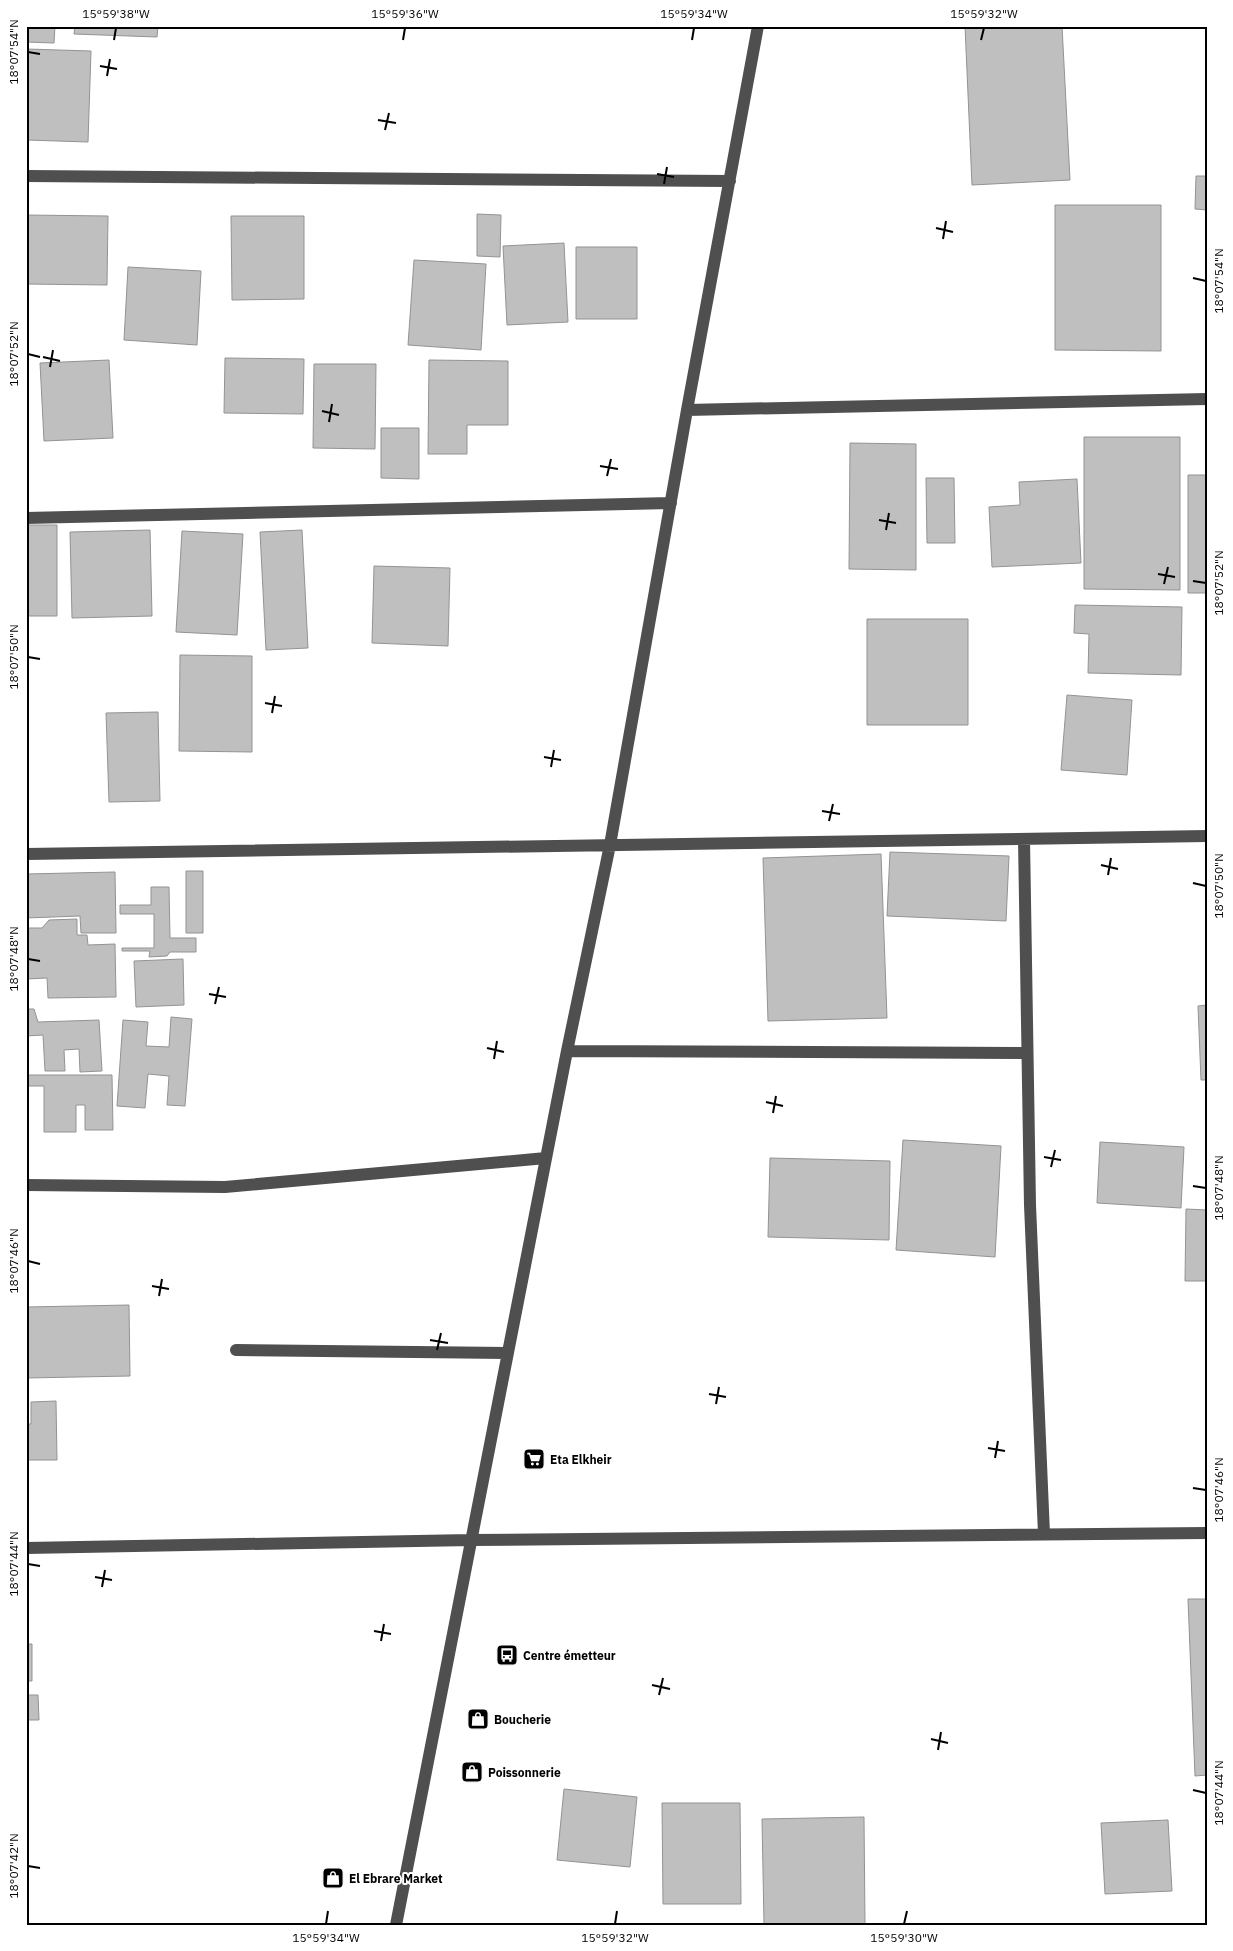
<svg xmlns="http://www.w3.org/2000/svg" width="1233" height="1951" font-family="'IBM Plex Sans',sans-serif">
<rect width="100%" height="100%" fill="#fff"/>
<path fill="#bfbfbf" stroke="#939393" d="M26,26H55L54,43L26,42Z
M75,26H158L157,37L74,34Z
M965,26H1062L1070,180L972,185Z
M27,49L91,51L88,142L26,140Z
M1196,176H1207V210L1195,209Z
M1055,205H1161V351L1055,350Z
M477,214L501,215L500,257L477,256Z
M26,215L108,216L107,285L26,284Z
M231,216H304V299L232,300Z
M564,243L568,322L507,325L503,246Z
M576,247H637V319H576Z
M414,260L486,264L481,350L408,345Z
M128,267L201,271L197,345L124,340Z
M225,358L304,359L303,414L224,413Z
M109,360L113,438L44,441L40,363Z
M429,360L508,361V425H467V454H428Z
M314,364H376L375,449L313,448Z
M381,428H419V479L381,478Z
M1084,437H1180V590L1084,589Z
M850,443L916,444V570L849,569Z
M1188,475H1207V593H1188Z
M926,478H954L955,543H927Z
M1077,479L1081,563L992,567L989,507L1020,505L1019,482Z
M26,525H57V616H26Z
M150,530L152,616L72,618L70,532Z
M302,530L308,648L266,650L260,532Z
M182,531L243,534L237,635L176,632Z
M374,566L450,568L448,646L372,643Z
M1075,605L1182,607L1181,675L1088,673L1089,634L1074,633Z
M867,619H968V725H867Z
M180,655L252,656V752L179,751Z
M1067,695L1132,700L1127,775L1061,770Z
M158,712L160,801L109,802L106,713Z
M890,852L1009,856L1006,921L887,916Z
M881,854L887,1018L768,1021L763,858Z
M186,871H203V933H186Z
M115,872L116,933H81L80,916L26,918V874Z
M151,887H169L170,938H196V952H170L167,956L149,957L150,951H122V948H154V914H120V905H151Z
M77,919V935H87L88,945L115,944L116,997L48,998L47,978L26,979V928H42L49,920Z
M183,959L184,1005L136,1007L134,961Z
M1207,1005V1080H1201L1198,1006Z
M26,1009H34L38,1022L99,1020L102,1071L80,1072L79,1049L64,1050L65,1071H45L43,1035L26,1036Z
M171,1017L192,1019L185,1106L167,1105L169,1076L148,1074L145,1108L117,1106L123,1020L148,1022L146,1046L169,1047Z
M26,1075H112L113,1130H85V1105H76V1132H44V1086H26Z
M903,1140L1001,1146L995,1257L896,1250Z
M1100,1142L1184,1147L1181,1208L1097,1203Z
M770,1158L890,1161L889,1240L768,1237Z
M1186,1209L1207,1210V1281H1185Z
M129,1305L130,1376L26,1378V1307Z
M56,1401L57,1460H26V1424H31V1402Z
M1188,1599H1207V1775L1195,1776Z
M26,1644H32V1681H26Z
M26,1695H38L39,1720H26Z
M564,1789L637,1797L630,1867L557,1860Z
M662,1803H740L741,1904H663Z
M864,1817L865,1925H764L762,1819Z
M1168,1820L1172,1891L1105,1894L1101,1823Z"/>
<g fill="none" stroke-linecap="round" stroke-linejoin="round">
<path stroke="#4f4f4f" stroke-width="12" d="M26,176L730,181
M687,410L1207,399
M26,518L671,503
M1024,839L1030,1205L1044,1534
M26,854L1207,836
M567,1051L1027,1053
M26,1185L225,1187L546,1158
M236,1350L507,1353
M26,1548L471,1540L1207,1533
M396,1925L567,1051L610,845L687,410L758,26"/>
</g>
<path fill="none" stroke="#000" stroke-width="2" d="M114,40L116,28M403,40L405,28M692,40L694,28M981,40L984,28M28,52L40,54M100,66L117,69M107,76L110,59M378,120L396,123M385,130L389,113M657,174L674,177M664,184L667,167M936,228L953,232M943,239L946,221M1193,278L1206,281M28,354L40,357M43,357L60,361M50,367L53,350M322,411L339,415M329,422L332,404M600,466L618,469M607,476L611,459M879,520L896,523M886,530L889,513M1158,574L1175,577M1193,581L1206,583M1164,584L1168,567M28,657L40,659M265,703L282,706M272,713L275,696M544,757L561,760M551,767L554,750M822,811L840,814M829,821L833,804M1101,865L1118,869M1108,875L1111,858M1193,883L1206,886M28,959L40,961M209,994L226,997M215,1004L219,987M487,1048L504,1052M494,1059L497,1041M766,1102L783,1106M773,1113L776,1096M1044,1157L1061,1160M1051,1167L1055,1150M1193,1186L1206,1188M28,1261L40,1264M152,1286L169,1289M159,1296L162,1279M430,1340L448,1343M437,1350L441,1333M709,1394L726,1397M716,1404L719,1387M988,1448L1005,1451M995,1458L998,1441M1193,1488L1206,1490M28,1564L40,1566M95,1577L112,1580M102,1587L105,1570M374,1631L391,1634M381,1641L384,1624M652,1685L670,1689M659,1695L663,1678M931,1739L948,1743M938,1750L941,1732M1193,1790L1206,1793M28,1866L40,1868M326,1924L328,1911M615,1924L617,1911M904,1924L907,1911"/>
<defs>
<g id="supermarket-square" transform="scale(1.125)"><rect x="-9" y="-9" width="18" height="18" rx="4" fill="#000" stroke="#fff"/><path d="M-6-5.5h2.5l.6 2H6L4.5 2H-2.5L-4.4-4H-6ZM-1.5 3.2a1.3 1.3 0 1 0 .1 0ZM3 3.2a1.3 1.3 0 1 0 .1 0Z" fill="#fff"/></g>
<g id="bus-square" transform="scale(1.125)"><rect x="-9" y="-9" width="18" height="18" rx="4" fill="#000" stroke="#fff"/><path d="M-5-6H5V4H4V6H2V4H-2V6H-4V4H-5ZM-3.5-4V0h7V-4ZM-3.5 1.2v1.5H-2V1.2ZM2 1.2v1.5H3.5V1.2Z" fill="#fff"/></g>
<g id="shop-square" transform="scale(1.125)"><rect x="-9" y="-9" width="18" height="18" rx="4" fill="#000" stroke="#fff"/><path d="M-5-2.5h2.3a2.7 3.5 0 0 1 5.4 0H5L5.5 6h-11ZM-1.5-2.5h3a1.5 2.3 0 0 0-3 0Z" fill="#fff"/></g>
</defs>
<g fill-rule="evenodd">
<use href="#supermarket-square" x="534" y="1459"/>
<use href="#bus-square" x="507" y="1655"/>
<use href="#shop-square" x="478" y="1719"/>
<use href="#shop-square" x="472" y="1772"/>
<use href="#shop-square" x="333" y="1878"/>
</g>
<g text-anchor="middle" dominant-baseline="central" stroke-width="4" stroke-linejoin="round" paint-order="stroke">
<g font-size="12" font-weight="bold" fill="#000" stroke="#fff" text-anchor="start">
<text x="550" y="1459">Eta Elkheir</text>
<text x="523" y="1655">Centre émetteur</text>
<text x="494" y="1719">Boucherie</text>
<text x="488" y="1772">Poissonnerie</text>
<text x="349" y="1878">El Ebrare Market</text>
</g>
</g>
<rect width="1233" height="1951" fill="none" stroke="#ffffff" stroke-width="55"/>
<rect x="28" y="28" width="1178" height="1896" fill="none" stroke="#000" stroke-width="2"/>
<g font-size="12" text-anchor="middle" fill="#000">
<text x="116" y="18">15°59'38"W</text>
<text x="405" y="18">15°59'36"W</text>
<text x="694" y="18">15°59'34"W</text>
<text x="984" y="18">15°59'32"W</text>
<text transform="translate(14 52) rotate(-90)" y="4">18°07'54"N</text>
<text transform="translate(1219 281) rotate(-90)" y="4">18°07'54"N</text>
<text transform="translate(14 354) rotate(-90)" y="4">18°07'52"N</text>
<text transform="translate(1219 583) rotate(-90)" y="4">18°07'52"N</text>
<text transform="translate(14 657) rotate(-90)" y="4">18°07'50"N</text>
<text transform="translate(1219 886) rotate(-90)" y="4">18°07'50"N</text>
<text transform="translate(14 959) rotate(-90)" y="4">18°07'48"N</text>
<text transform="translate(1219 1188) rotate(-90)" y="4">18°07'48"N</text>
<text transform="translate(14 1261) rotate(-90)" y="4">18°07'46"N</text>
<text transform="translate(1219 1490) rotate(-90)" y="4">18°07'46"N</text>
<text transform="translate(14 1564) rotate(-90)" y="4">18°07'44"N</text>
<text transform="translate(1219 1793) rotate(-90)" y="4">18°07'44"N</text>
<text transform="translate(14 1866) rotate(-90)" y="4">18°07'42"N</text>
<text x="326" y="1942">15°59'34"W</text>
<text x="615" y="1942">15°59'32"W</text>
<text x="904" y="1942">15°59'30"W</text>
</g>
</svg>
